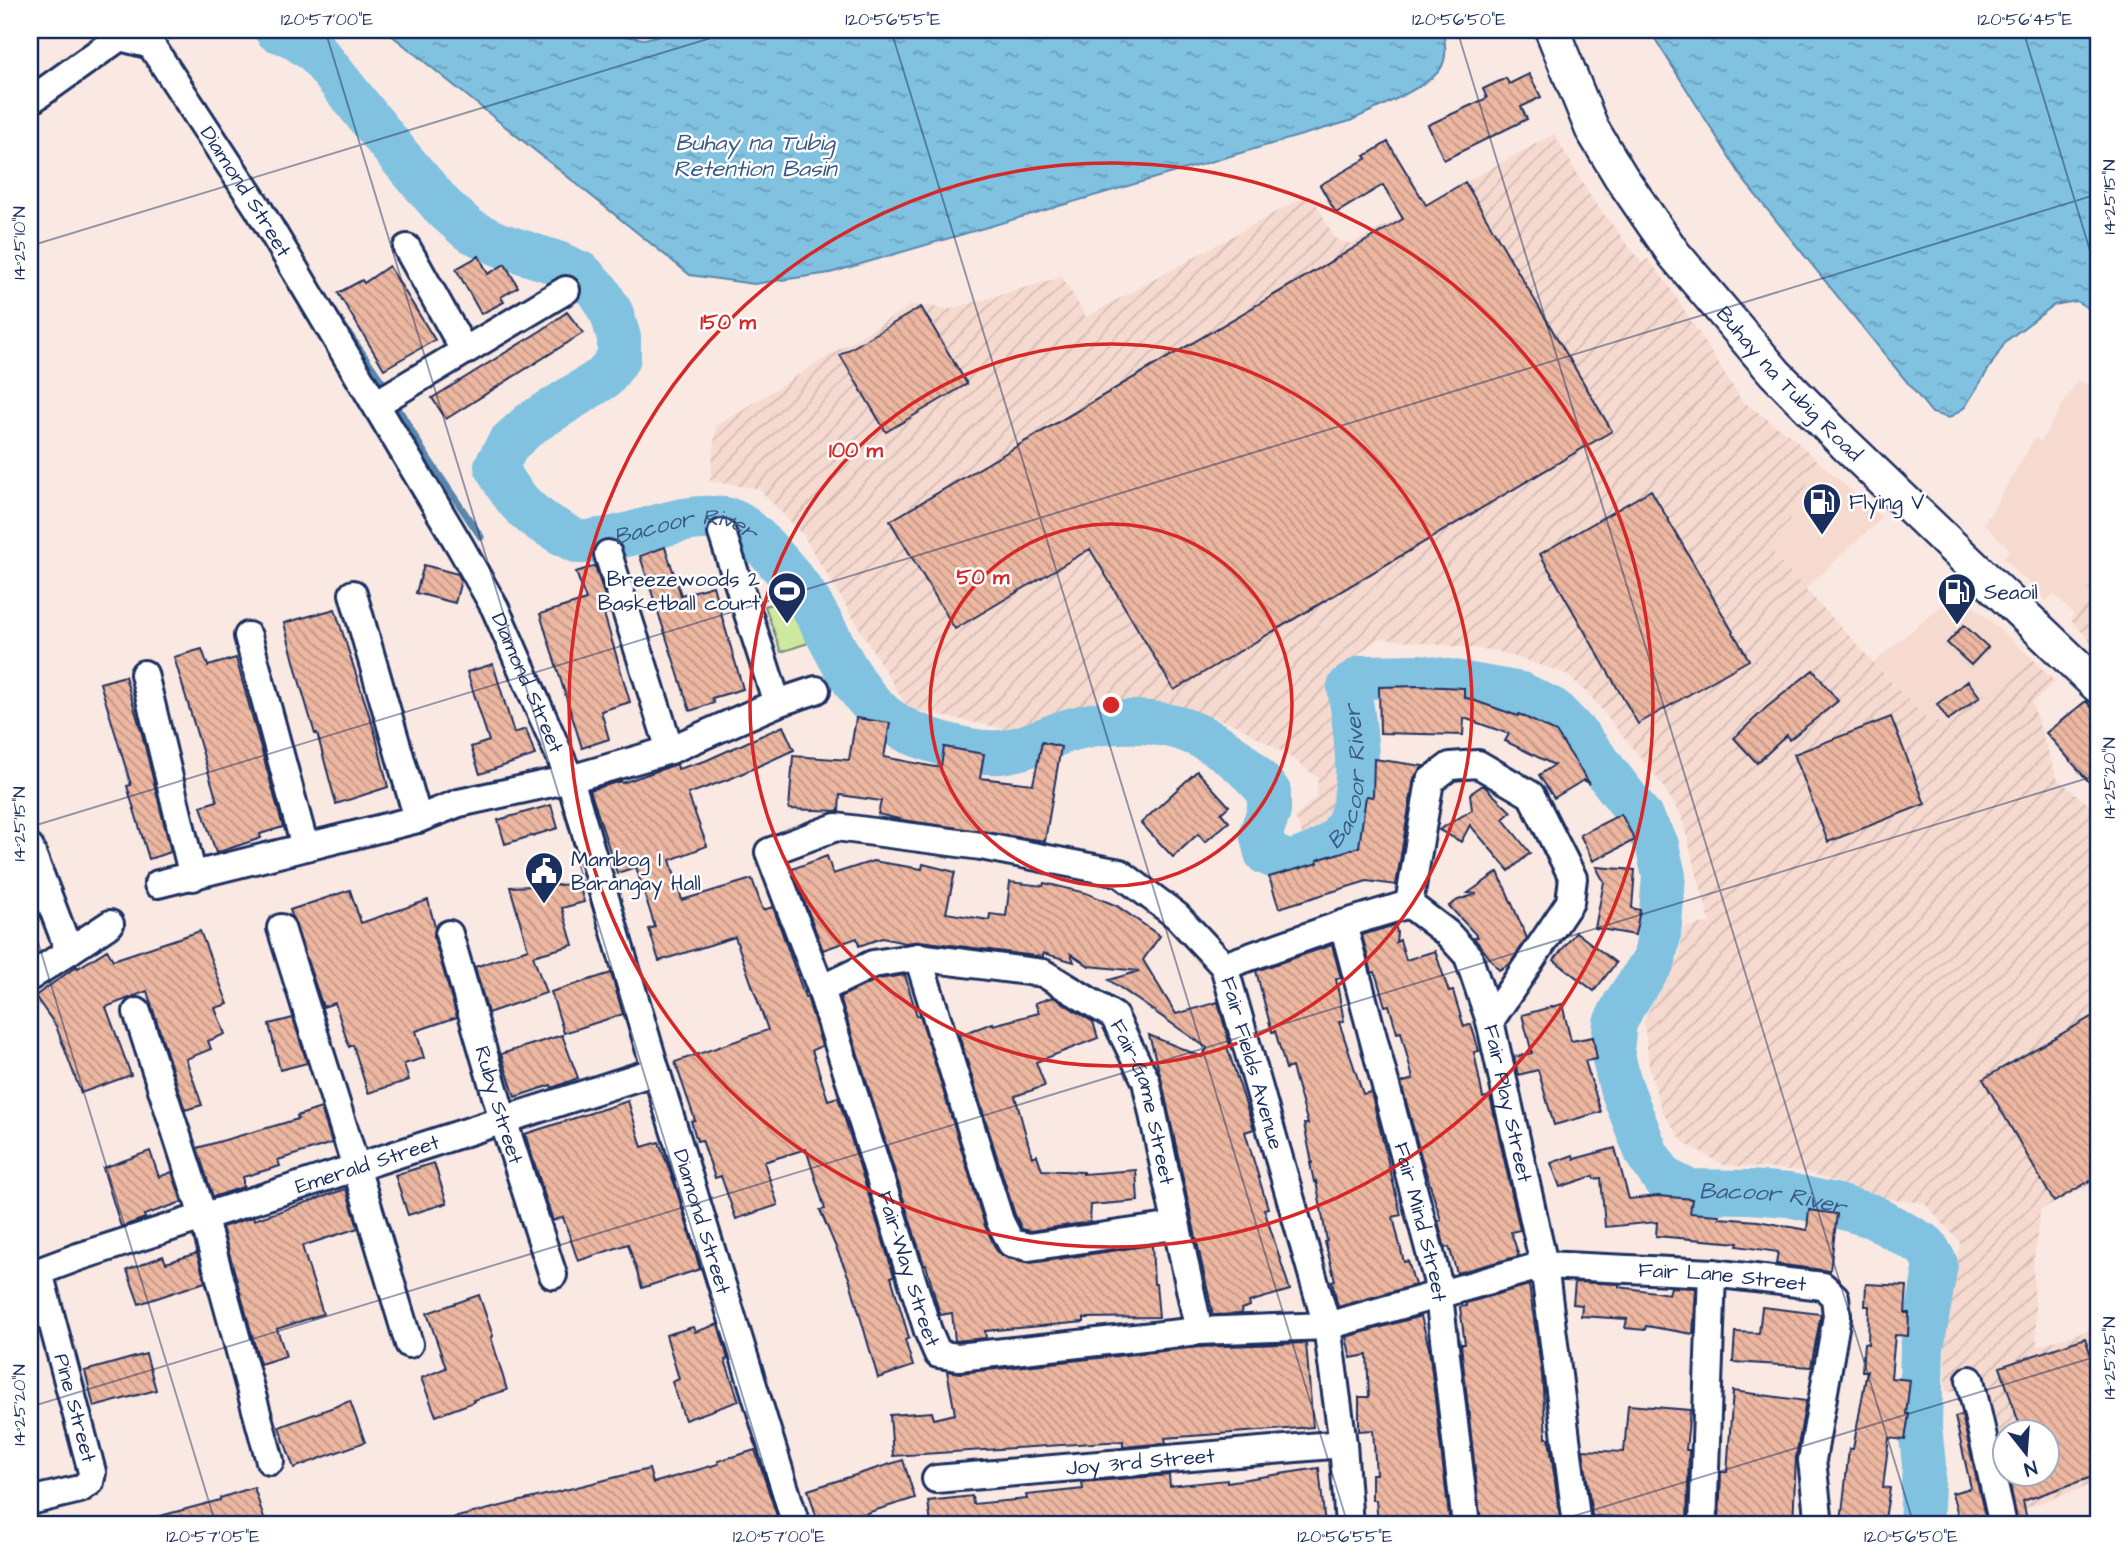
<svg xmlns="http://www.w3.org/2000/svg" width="2128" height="1555" font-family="'Architects Daughter',sans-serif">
<defs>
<pattern id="industrial-furrows" width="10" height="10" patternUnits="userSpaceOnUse" patternTransform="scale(1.75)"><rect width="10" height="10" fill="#f6dacf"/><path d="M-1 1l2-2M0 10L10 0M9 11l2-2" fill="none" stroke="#d2bbb4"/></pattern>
<pattern id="water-ripples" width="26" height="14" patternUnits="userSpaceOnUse" patternTransform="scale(1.75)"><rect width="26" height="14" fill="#81c2e1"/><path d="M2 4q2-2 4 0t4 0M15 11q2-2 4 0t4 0" fill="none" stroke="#699eba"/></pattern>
<pattern id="building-back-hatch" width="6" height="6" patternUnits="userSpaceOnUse" patternTransform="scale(1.75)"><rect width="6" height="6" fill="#edb7a1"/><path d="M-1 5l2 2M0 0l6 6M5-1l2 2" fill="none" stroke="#bf9586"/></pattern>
</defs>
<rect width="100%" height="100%" fill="#fae9e3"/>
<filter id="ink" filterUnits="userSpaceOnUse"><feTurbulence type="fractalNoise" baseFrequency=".0143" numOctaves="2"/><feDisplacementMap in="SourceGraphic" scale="14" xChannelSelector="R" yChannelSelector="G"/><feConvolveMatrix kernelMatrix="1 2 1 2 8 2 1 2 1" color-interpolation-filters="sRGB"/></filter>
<g filter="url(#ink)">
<path fill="#f6dacf" d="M2078,379L2098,391V571L2074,615L2054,594L2046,601L2003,557L2010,550L1984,524L2035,438L2041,441Z
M1819,462L1882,518L1805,589L1773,554Z
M1958,592L2033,659L1943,723L1928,721L1874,662Z"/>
<path fill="url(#industrial-furrows)" d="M1554,134L1592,199L1642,263L1648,259L1669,286L1742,401L1792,437L1819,462L1773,554L1928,721L1943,723L2033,659L2055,682L2032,703L2057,778L2098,812V1181L2040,1210L2033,1267L2037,1346L2098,1327V1483L2022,1509L2012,1475L2048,1474V1432H2006L2005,1452L1989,1396L1945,1391V1331L1960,1242L1924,1203L1893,1200L1802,1171L1724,1165L1684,1143L1662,1112L1649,1067L1644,1021L1660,984L1679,959L1683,928L1710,922L1681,816L1663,786L1588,693L1566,674L1497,651L1379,638L1335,672L1347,759L1338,811L1304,839L1295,817L1316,797L1318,778L1289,756L1238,726L1211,716L1091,705L1016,731L908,709L803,535L759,489L710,481L716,426L911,305L951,309L1062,277L1086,317L1307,195L1316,203L1335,239L1351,244Z
M2098,571V650L2071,620Z"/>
<path fill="#cee89e" stroke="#748c7e" stroke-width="2" d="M792,597L808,643L781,652L765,606Z"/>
<path fill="url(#water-ripples)" stroke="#5887ad" stroke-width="2" d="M385,30H598L602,33L644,39L684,30H1443C1445,44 1448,55 1441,68C1432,85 1370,111 1350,121L830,273L754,284L690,275Z
M1642,30H2098V314L2076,301L2054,305L2006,341L1965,407L1949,418L1932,413L1745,182L1652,34Z"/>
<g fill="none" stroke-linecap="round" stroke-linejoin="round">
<path stroke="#5887ad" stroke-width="7" d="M334,312L383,383
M400,411L425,454L481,537"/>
<path stroke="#81c2e1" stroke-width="44" id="s1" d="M276,30L291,35L316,52L400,157L443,207L469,230L498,244L557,263L582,274L599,292L612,314L619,338V357L605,377L530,424L509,443L496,466C509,493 525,513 551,527C560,532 571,540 580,542C586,543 594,540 601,540C642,535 682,512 725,519C740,521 753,535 763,545C776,559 790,574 801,590C838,641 852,711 917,735C941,744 973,754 1000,752C1025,750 1046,737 1070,730C1107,719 1159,718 1195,734C1224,746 1249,768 1269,792V811L1261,833L1266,853L1289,863C1306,857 1324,852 1337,839C1369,806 1355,728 1349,687L1363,677L1419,676L1521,694L1553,710L1579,737L1641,817L1657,845L1664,876L1659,935L1654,960L1624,1005L1615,1023L1612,1051L1620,1084L1647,1154L1664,1179L1688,1191L1751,1192L1789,1195L1830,1204L1872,1216L1926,1246L1936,1264L1922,1348L1920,1427L1924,1465L1921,1525"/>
</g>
<path fill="url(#building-back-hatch)" stroke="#1b2f5e" stroke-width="2" d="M1529,74L1541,97L1521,107L1527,119L1444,160L1428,125L1487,98L1483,89L1506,78L1509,84Z
M1388,142L1426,205L1465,182L1612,431L1174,690L1090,549L955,629L890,521L1403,219L1383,185L1336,213L1320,185L1367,158L1365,156Z
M479,256L488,274L505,264L518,287L501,297L504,302L481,314L456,269Z
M389,266L435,340L384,369L338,293L362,280L364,283Z
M921,307L967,384L886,432L840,355Z
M567,312L583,333L446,419L432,398L542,330Z
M1651,490L1749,660L1638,724L1540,554Z
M665,547L681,595L713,586L743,689L712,698L714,703L690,711L640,556Z
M424,565L458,574L461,580L455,603L416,593Z
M595,566L610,612L604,614L630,702L601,711L609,739L582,748L540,614L586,600L576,572Z
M335,609L375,733L388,787L336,804L317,733L315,734L299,680L284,623Z
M1964,625L1988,647L1971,665L1947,643Z
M202,649L208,666L236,658L283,827L260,834L261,838L216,853L201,806L217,801L174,657Z
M493,664L514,733L526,729L535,755L480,774L471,747L489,741L467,672Z
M1813,670L1838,701L1789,740L1787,735L1757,763L1734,738L1767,707Z
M125,676L142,734L171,852L149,859L127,786L131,785L100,683Z
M1968,681L1980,697L1948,720L1937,704Z
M1420,686L1464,688V697L1518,716L1519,714L1556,732L1590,784L1584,780L1554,798L1539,775L1554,765L1505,741L1509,734L1464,718L1463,735L1380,733L1379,687Z
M2086,701L2098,715V792L2046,733Z
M1891,717L1925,804L1828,842L1794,754Z
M856,718L890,723L884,757L935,767L941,766L944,747L984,754L980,778L1033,784L1042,742L1061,747L1045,841L903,820L878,814L881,801L840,795L839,811L789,809L793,756L849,760Z
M783,726L794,750L732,778L688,794L707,846L670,860L682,900L752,879L763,910L773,907L805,997H807L822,1046L812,1050L828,1100L838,1097L894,1276L891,1277L909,1338L905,1340L913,1366L878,1378L849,1278L820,1210L825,1209L806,1149L764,1162L778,1205L736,1219L721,1176L715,1178L702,1140L697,1141L691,1121L695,1120L675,1062L768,1030L735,937L659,961L649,929L655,927L636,867L617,873L590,790L621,781L622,783L677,764L678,769L705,761Z
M1374,759L1423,766L1414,778L1396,885L1367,881L1279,908L1269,877L1318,863L1317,860L1359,847L1366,796L1373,797Z
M1197,771L1229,806L1221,813L1229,822L1205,842L1198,834L1173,857L1141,823Z
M1483,785L1511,812L1503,819L1530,853L1509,871L1470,825L1461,842L1439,830L1472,810L1470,794Z
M551,805L558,828L505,844L498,820Z
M1621,814L1635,840L1593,861L1580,835Z
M827,856L833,874L873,861L922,869L923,864L955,872L946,913L989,920L990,914L1006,916L1010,882L1043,886L1044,883L1086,893L1117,906L1160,936L1143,960L1176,1014L1218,1002L1230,1046L1227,1047L1254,1129L1245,1132L1268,1208L1264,1209L1290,1290L1249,1302L1250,1306L1241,1309L1242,1314L1213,1315L1161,1078L1149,1035L1202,1057L1207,1048L1109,980L1139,971L1089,966L1071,954L1074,962L1043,953V957L920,941L905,943L882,938L859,946L857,938L823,950L792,869Z
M1596,867L1635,870L1632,908L1640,910L1635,935L1595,928L1604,882Z
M1498,872L1527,938L1510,964L1499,970L1474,938L1478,937L1449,906L1458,900L1477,894L1468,893Z
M579,884L584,902L562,908L573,945L533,956L546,993L488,1013L475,967L528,949L510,887Z
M350,890L361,923L428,900L435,927L434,938L457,1017L416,1031L424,1058L404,1064L409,1080L368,1093L353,1045L349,1047L335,1003L323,1007L290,910Z
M1395,925L1397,932L1396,942L1400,940L1406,960L1435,951L1449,992L1453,991L1464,1027L1471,1024L1479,1051L1474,1052L1483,1098L1490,1096L1520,1230L1511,1232L1519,1256L1457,1273L1449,1247L1445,1248L1438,1221L1441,1220L1421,1156L1401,1083L1413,1079L1401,1032L1397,1033L1389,1005L1385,1006L1375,972L1372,973L1362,935Z
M200,931L228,1004L215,1008L225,1034L208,1041L211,1049L186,1059L202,1105L185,1110L147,991L106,1007L131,1075L81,1093L56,1026L35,996L77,966L78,968L107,950L113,960Z
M1576,932L1616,963L1594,991L1554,960Z
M1332,945L1341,978L1336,979L1344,1021L1339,1022L1363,1094L1371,1092L1401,1215L1393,1217L1404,1262L1408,1261L1415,1285L1338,1307L1332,1281L1335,1280L1325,1242L1327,1241L1316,1181L1314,1182L1310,1163H1312L1304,1124H1308L1292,1067L1286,1069L1275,1031L1272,1032L1256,971Z
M611,973L623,1014L564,1033L551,992Z
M905,975L917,1016L920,1015L985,1226L997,1251L1007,1258L1031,1263L1152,1245L1154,1284H1156L1159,1317L1084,1318V1322L985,1331L986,1338L955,1341L952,1313L940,1315L926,1265H924L840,997L878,979Z
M1053,997L1093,1022L1098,1038L1036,1062L1045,1086L1015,1096L1032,1157L1037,1155L1042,1170L1083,1172V1174L1136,1170L1138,1201L1091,1205L1090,1222L1030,1231L1022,1229L1015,1215L959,1035L993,1023V1025L1039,1013L1035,1003Z
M1562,1004L1571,1041L1593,1037L1597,1059L1585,1061L1601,1112L1554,1125L1538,1070L1518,1075L1514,1057L1532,1053L1522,1015Z
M2098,1013V1176L2054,1202L1983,1079Z
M293,1018L307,1063L280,1070L269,1024Z
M562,1035L578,1078L552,1088L551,1085L515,1097L501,1054Z
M628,1101L642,1147L659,1142L676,1188L700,1269L642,1288L628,1244L578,1261L563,1217L553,1221L525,1134Z
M321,1108L332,1143L278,1160L280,1166L243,1177V1187L213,1197L197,1148L298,1119L297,1116Z
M1615,1148L1629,1199L1658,1196L1692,1199L1690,1213L1719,1215V1218L1758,1221L1807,1230L1809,1210L1837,1214L1830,1271L1776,1264L1778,1252L1737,1246L1738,1243L1656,1236L1657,1222L1605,1227L1601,1178L1594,1179L1593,1176L1560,1187L1551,1163L1573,1155L1574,1159Z
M150,1151L159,1177L172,1172L182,1202L144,1215L145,1218L121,1227L103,1168Z
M434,1163L447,1203L408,1215L395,1175Z
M346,1189L358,1228L302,1246L323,1314L277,1329L286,1356L260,1364L222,1227L253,1217L254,1220Z
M197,1253L205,1282L139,1304L127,1270L163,1256L166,1263Z
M1575,1282L1619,1284V1287L1669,1294L1671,1287L1696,1288L1693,1334L1646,1326L1645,1330L1625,1328L1627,1319L1581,1316L1582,1305L1573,1304Z
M1866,1284L1907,1286L1905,1313H1909L1908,1336L1895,1335L1891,1378L1910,1380L1906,1414H1909L1905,1440L1889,1438L1883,1487L1890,1488L1884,1525L1841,1522L1849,1449H1853L1867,1371H1862L1864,1343L1868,1344L1869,1306H1865Z
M1529,1285L1542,1374L1546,1438H1549L1561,1525H1481L1461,1344H1465L1460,1307L1466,1306V1303Z
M479,1295L493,1336L491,1337L507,1390L473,1400L474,1402L436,1416L421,1378L446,1368L427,1313Z
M1762,1307L1821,1314L1811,1367L1733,1362L1735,1332L1759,1333Z
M1421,1316L1429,1348L1450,1525H1378L1376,1500H1372V1474H1376L1373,1430L1359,1431V1397H1369L1367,1355L1351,1358L1346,1337Z
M718,1324L728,1359L725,1360L739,1401L685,1420L672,1382L679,1379L666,1335L693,1327L695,1332Z
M2085,1338L2098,1376V1475L2023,1501L2028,1525H2018L2008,1474H2048V1432H2022L2000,1367Z
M1306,1343L1313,1427L1165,1438L1166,1443L1123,1447V1441L893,1456L890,1415L932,1412L934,1419L955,1414L947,1371L960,1373L1200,1347Z
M146,1354L156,1390L94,1407L85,1371Z
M1733,1391L1806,1401L1796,1457L1793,1525H1719L1721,1472H1727Z
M350,1401L365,1442L294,1468L279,1427Z
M1628,1405L1690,1410L1686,1450H1689L1687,1521H1673V1525H1649V1520H1645V1518L1592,1516L1583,1450L1624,1452Z
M1962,1415L1987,1525H1979L1976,1515L1959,1519L1952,1493L1971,1488L1955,1417Z
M755,1450L780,1525H453V1518L649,1469L653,1483L718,1464V1461Z
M903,1460L915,1498L828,1525H819L808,1490Z
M1319,1468L1325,1525H931L928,1501L972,1496L973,1504L1027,1499L1026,1495L1083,1489L1082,1482L1169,1475L1170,1486L1227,1480V1482Z
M254,1487L266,1525H150L149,1519L220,1500V1498Z"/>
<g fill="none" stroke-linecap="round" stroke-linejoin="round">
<g stroke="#1b2f5e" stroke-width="32">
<g id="minor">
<path id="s2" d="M30,101L120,37L151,45L258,208L460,546L495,608L570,779L656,1071L796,1525"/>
<path d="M407,248L464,350"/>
<path d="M376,404L566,290"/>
<path d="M722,533L777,703"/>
<path d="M608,554L670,750"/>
<path d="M353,594L418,819"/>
<path d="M248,636L305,847"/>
<path d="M144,674L193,877"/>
<path d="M30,848L69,951"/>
<path d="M158,884L418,819L459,803L570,779L670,750L777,703L816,690"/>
<path d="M1409,904L1430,781L1450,766L1478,764L1531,795L1573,878L1570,902L1490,1021"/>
<path id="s3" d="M1343,924L1437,1279L1466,1525"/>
<path d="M281,928L356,1167L409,1344"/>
<path id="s4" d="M449,934L503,1120L553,1275"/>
<path d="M918,957L1000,1221L1011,1243L1029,1247L1175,1226"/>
<path id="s5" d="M1224,966L1343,924L1409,904L1447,933L1468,956L1490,1021L1544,1265L1577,1525"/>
<path d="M30,977L110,924"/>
<path id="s6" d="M821,989L873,964L918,957L1043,973L1114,1016L1146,1081L1199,1331"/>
<path d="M137,1012L203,1216L270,1461"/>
<path id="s7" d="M30,1275L78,1257L656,1071"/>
<path d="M1970,1380L2003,1525"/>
<path id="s8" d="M936,1479L1343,1444"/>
<path d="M30,1501L80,1489L90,1482L92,1472L39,1272"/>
<path id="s9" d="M1349,1525L1343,1444L1327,1326L1224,966L1177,916L1120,873L981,846L836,827L769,852L821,989L928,1331L938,1354L958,1357L1199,1331L1327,1326L1544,1265L1712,1273L1823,1286L1835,1297L1837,1316L1812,1460L1819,1525"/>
<path d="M1703,1525L1712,1273"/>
</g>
</g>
<g stroke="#1b2f5e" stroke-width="38">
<g id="major">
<path id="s10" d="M1552,30L1592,129L1621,177L1674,254L1775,373L1845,444L2098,686"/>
</g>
</g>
<use href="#minor" stroke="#fff" stroke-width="26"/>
<use href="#major" stroke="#fff" stroke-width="33"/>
</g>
</g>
<path fill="none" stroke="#1b2f5e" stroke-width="2" stroke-opacity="0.45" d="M325,30L782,1525M891,30L1348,1525M1457,30L1914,1525M2023,30L2098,277M30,246L737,30M30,827L2098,194M30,916L216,1525M30,1407L2098,775M1544,1525L2098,1356"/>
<g fill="none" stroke="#d62828" stroke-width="3.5">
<circle cx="1111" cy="705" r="181"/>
<circle cx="1111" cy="705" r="361"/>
<circle cx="1111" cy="705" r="542"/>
</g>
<defs>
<g id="fuel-pin" transform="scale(2.0125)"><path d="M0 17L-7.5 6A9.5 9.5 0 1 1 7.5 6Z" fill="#1b2f5e" stroke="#fff"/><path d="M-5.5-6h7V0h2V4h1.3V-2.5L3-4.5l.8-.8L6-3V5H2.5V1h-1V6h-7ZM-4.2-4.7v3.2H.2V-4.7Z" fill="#fff"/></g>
<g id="stadium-pin" transform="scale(2.0125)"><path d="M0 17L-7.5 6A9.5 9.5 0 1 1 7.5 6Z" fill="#1b2f5e" stroke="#fff"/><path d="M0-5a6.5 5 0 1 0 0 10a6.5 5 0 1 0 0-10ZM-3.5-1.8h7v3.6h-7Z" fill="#fff"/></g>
<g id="civic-pin" transform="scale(2.0125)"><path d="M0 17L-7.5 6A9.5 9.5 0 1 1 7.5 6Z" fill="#1b2f5e" stroke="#fff"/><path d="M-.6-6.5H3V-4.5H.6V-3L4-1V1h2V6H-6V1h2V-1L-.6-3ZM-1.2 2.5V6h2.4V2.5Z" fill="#fff"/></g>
</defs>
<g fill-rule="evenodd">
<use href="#fuel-pin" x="1822" y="502"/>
<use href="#stadium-pin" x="787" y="591"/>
<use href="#fuel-pin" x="1957" y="592"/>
<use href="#civic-pin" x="544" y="871"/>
</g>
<g text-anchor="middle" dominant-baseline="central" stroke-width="5" stroke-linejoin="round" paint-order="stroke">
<g font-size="21" fill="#1b2f5e" stroke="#fff">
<text stroke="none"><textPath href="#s2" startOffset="317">Diamond Street</textPath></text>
<text stroke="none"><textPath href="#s10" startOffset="430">Buhay na Tubig Road</textPath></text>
<text stroke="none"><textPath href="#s2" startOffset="884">Diamond Street</textPath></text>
<text transform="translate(1252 1063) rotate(74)">Fair Fields Avenue</text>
<text stroke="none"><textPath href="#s6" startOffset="404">Fair-Game Street</textPath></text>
<text stroke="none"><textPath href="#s5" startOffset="427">Fair Play Street</textPath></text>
<text stroke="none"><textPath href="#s4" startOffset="178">Ruby Street</textPath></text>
<text stroke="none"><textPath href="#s7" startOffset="355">Emerald Street</textPath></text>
<text stroke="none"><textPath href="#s2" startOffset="1451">Diamond Street</textPath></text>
<text stroke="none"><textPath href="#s3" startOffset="308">Fair Mind Street</textPath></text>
<text stroke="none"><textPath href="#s9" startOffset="1514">Fair-Way Street</textPath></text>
<text stroke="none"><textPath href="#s9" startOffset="2399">Fair Lane Street</textPath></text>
<text transform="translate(75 1408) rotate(75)">Pine Street</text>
<text stroke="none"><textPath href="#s8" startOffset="205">Joy 3rd Street</textPath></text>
</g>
<g font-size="21" fill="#1b2f5e" stroke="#fff" text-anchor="start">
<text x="1849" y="502">Flying V</text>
<text x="760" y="579" text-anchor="end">Breezewoods 2<tspan x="760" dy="24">Basketball court</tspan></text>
<text x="1984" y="592">Seaoil</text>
<text x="571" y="859">Mambog I<tspan x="571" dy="24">Barangay Hall</tspan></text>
</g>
<g font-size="23" font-style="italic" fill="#3a5b85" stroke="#fff">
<text x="755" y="143">Buhay na Tubig<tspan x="755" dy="26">Retention Basin</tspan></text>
<text stroke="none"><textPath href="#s1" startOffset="889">Bacoor River</textPath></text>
<text stroke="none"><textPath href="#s1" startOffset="1813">Bacoor River</textPath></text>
<text stroke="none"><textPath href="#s1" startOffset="2758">Bacoor River</textPath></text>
</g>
</g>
<circle cx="1111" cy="705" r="10" fill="#d62828" stroke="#fff" stroke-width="3.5"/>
<g font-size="21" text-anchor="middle" font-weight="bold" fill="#d62828" stroke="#fff" stroke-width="5" stroke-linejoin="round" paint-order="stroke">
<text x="728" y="329">150 m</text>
<text x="856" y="457">100 m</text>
<text x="983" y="584">50 m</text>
</g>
<rect width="2128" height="1555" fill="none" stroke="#fff" stroke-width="77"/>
<g transform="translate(2026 1453) rotate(163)"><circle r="33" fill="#ffffff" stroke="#a4acbf" stroke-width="2"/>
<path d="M0-5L12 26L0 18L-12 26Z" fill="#1b2f5e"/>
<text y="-10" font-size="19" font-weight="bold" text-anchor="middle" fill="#1b2f5e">N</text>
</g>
<rect x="38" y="38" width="2052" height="1478" fill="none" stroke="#1b2f5e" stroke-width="2.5"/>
<g font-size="18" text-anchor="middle" fill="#1b2f5e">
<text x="327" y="25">120°57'00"E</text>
<text x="893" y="25">120°56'55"E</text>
<text x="1459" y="25">120°56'50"E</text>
<text x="2025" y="25">120°56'45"E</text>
<text transform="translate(2109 197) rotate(-90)" y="6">14°25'15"N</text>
<text transform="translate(19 243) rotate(-90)" y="6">14°25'10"N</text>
<text transform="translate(2109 778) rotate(-90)" y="6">14°25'20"N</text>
<text transform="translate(19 824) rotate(-90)" y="6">14°25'15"N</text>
<text transform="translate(2109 1358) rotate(-90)" y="6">14°25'25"N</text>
<text transform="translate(19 1405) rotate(-90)" y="6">14°25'20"N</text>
<text x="213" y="1542">120°57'05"E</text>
<text x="779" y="1542">120°57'00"E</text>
<text x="1345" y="1542">120°56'55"E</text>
<text x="1911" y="1542">120°56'50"E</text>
</g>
</svg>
